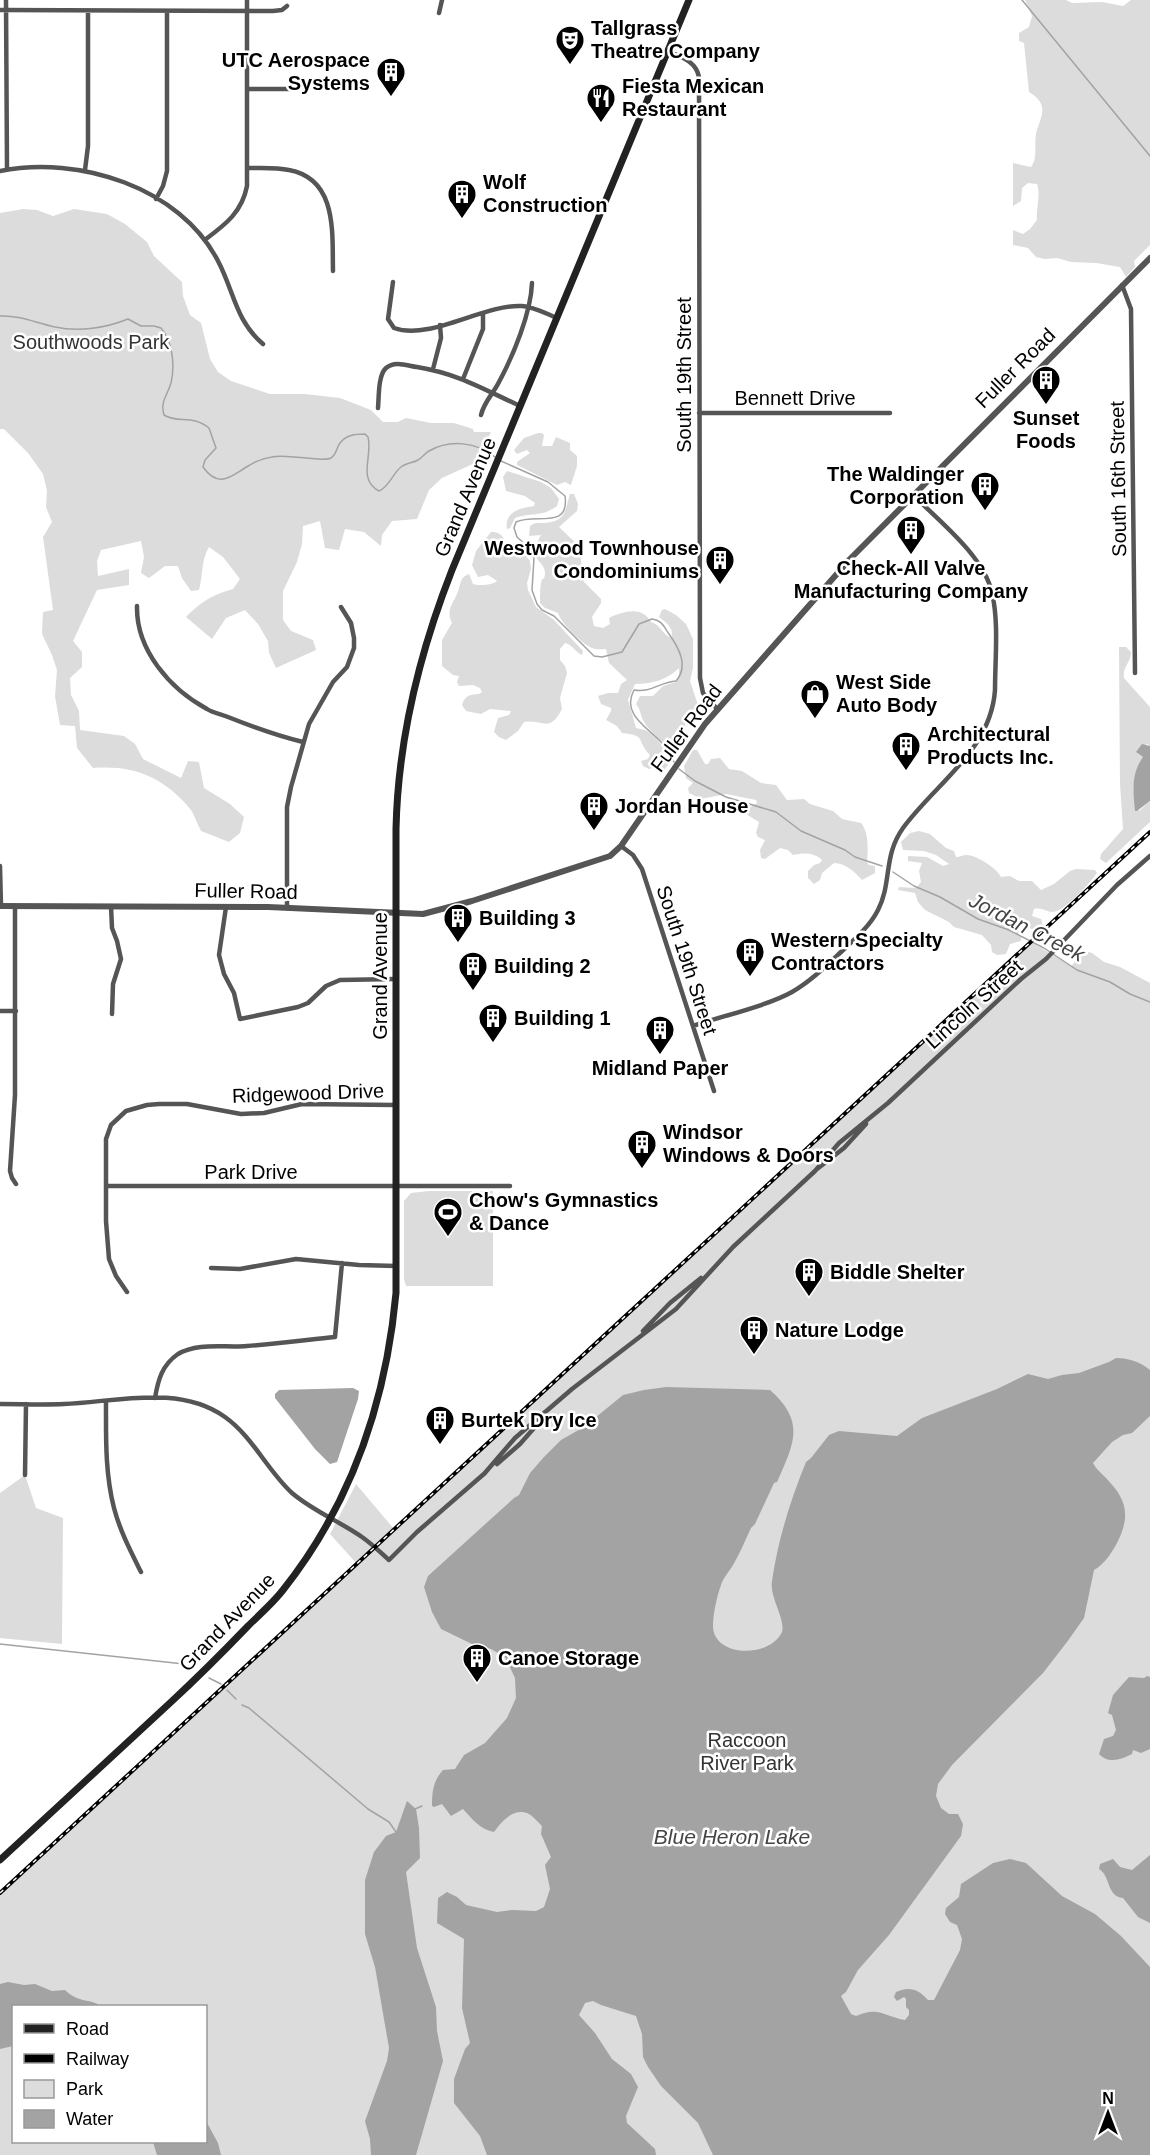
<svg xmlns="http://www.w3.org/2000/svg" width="1150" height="2155" font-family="Arial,sans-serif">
<rect width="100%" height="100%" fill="#fff"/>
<path fill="#dcdcdc" d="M1025,0H1066L1072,3L1102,2L1123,6L1131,0H1150V245L1134,261L1135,267L1126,277L1120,267L1096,263L1071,262L1057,258L1045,259L1036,257L1028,248L1013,245V230L1023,234L1030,229L1037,220C1036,207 1041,196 1037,184L1028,183L1022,188L1021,201L1013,206V163L1031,167C1038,157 1034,146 1036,134C1040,117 1051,105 1029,92L1024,43L1019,41V33L1029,27L1032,16Z
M23,209L37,210L53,216L74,209L107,214L125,224L147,242L154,256L182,282L183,296L190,315L201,323L210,359L218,372L231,381L270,394H305L340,398L371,410L383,422H398L406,418L431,423H454L473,429L474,432H491L483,449L488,457L442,478L429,490L417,519L392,521L382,535L381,546L364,532L345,529L339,550L325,548L320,521L303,526L302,544L297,562L283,591V620L291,631L313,640L316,650L276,668L269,653L268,641L258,624L245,610L226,618L212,639L186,617C202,601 212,595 233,589L240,579L223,557L209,547C201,560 203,575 199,590L191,591L182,578L178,566H165L149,578L141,573L144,557L141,541L101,550L97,561L98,576L129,569V585L97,590L73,641L82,652V667L70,678L71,695L79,711L80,730L124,736L135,744L143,759L181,778L188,761L199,762L204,788L230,804L244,817L240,833L229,842L201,831C197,824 195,816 191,810C164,777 134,765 93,768L77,748L75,726L60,725L55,696L57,670L52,655L42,634L43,612L53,610L43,537L52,522L46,507L47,491L43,474L28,453L4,429H0V213Z
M538,433H542L544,435L542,446H552L556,437L570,443V450L577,456V466L571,485L565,482L557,485C543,478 531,472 517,465V462L530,453L527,450L517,454L514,450L524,438Z
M507,471L541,482L551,488L559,499L557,506C540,518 532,512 515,518L510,528L507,529C504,512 520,508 534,506L535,503L525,496L506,491L503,477Z
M570,494H574L578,504L577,511L559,527L579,546L584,582L601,599V603L592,617L594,626L603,628L610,624L609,618C624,611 642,606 651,622C661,625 662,634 671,638C675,628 665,622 659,617L662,610L665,609L676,615L686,624L693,639V668L690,681L698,705L696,710L687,715L685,726L675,732V735L682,744L681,748L674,753H671C664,740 651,734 644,722C640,715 641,710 636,704L640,696H653L663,686L676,682L679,675V668C667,680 652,684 635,684L628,700L636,728C639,729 642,729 645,730C654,734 668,751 671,760L663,772L656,767L649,769L643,766L641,761L648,759L650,755C635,739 648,736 622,733L617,726L606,720L611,711V708L601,704L598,696L608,693H618L621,684L627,680L609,663L606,649C601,649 597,650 592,648C582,644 561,623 558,613L545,608L540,603C540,597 540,589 541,583C542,576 544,582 545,574C546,559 525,563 541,535L529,536L530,526C535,522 537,523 544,523C566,522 565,510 570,494Z
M491,532C506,531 506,547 514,556L525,555L530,561L531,569L527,583L528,590L536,607L554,620L583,651L582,655C575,652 572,644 565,643L560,649V660L565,666L567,673L560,698L562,709C549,734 543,719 524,722L518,731L506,740L499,737L494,732L498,718L509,715L511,711L490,709L481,714L466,711L462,705C465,695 469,695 479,694L482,692L480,688L473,685L459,686L457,682L459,676L453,675L442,666V640L452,623C446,611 452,605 457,594C461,586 459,577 469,574L473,584C479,586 493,585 497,581L488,575L478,577L472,565L476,551Z
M1119,647H1126L1131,652C1131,663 1122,667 1124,678L1150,707V746L1147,744L1137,753L1143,757C1133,773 1130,793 1139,811L1150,801V822L1106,863L1100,859L1101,854L1123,829L1120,784Z
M693,750H697L705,764H708L711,759L720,758L729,769L742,771L761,783L776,785L787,800L804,799L810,804L833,811L842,819L861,823C869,832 868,850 867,862L869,865L875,866V873L862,880C855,872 845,863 834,863L822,873L820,880L814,884L808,878V871L814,865L820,863L822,860C813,852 804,853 793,855L788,850L780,848L765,859L761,858L760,850L765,840L758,837L756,833L759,822L746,814L744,811L757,803L756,800L726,794L701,799L689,793L688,788L693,783L686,778L684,766Z
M919,831L930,834L946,848L954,851L956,857C960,857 963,855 967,855C976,855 998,869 1001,877L1010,876L1019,881H1032L1041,890L1054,884L1070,871L1076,869L1095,870L1097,873C1090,883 1065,911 1053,912C1046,912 1042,907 1034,909L1032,916L1041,919L1043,926L1035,930L1029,928L1022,930L1021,941L1010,944L1006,954L997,955L992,952L991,945L982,935L954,927L949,922L925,910L918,902L915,893L898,890L899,887L916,888L921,882L919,871L922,863L908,861V856L927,857L943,866L949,864L936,855L924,851L903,850L901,842L910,833Z
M1033,943L1071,966L1074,963L1078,953L1085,951L1092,953L1104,962L1120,967L1150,983V2155H206V2006H62L0,1999V1893L357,1564L330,1534L356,1484L394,1529L1026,945Z
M429,1191H493V1286H406L404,1279V1201L411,1193Z
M25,1475L36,1508L63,1518L62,1644L0,1638V1493Z
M13,2042L14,2142H157L163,2155H0V2045Z"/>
<path fill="#a3a3a3" d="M1142,744L1150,746V801L1137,811H1135C1133,790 1131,774 1143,757L1136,752Z
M1116,1358C1128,1358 1141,1362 1150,1370V1416L1132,1433L1123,1435L1112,1442L1093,1463C1096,1469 1101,1473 1105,1477C1126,1498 1131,1514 1118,1541C1113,1551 1104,1565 1094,1570L1084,1618L1067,1642L1043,1673L952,1765L938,1784L936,1796L941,1808L949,1814H958L963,1824L961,1836L889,1935L858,1970L846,1992L841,1996L851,2014L856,2016C880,2006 883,2016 905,2020L909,2015V2010L906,2007V1999L904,1997L897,2001L894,1997L896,1992C910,1986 918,1989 928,2000H934L960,1950L962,1939L957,1925L950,1922L945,1914L946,1908L959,1897L961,1884L993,1863L1010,1859L1026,1863L1062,1896L1095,1914L1121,1936L1150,1967V2155H713L698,2123L661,2086L648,2067L643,2057L642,2034L636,2016L601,2005L593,2001L585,2003L579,2015L595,2033L612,2059L631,2074L638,2087L626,2116L627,2123L655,2149L656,2155H487L480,2136L454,2103V2079L465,2049L470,2043L462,2008L464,1939L437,1923L438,1898L447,1892L457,1897L466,1905L497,1912L512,1910L536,1911L544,1907L550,1889L545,1865L551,1857L541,1834L542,1826C538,1822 532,1815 527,1813C513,1808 501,1822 494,1832C481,1830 472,1819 463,1809L451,1816L442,1804L434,1807L432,1806C432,1792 433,1781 443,1770L455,1769L464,1755L485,1743L507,1718L516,1698L515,1678L505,1657L491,1649L472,1644L441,1629L432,1612L424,1587L428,1576L514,1498L519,1495L530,1473L544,1457L561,1440L584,1427L623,1395L644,1390L666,1387L770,1390C806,1422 794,1443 777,1482L774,1483L755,1524L751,1528C745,1541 740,1553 733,1565C729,1572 723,1578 721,1585C717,1596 713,1614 713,1626C713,1656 766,1659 781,1634C788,1622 769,1598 772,1581C778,1540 790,1501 806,1462L811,1458L829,1435L839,1431L897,1436L922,1418L997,1389L1028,1374L1048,1379L1062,1375L1079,1373L1109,1362Z
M353,1388L359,1391L358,1399L337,1462L330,1464L315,1449L275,1398V1394L279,1390Z
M1147,1676L1150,1677V1749L1141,1753L1133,1750L1132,1754C1121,1760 1108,1764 1099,1754L1104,1739L1113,1736L1116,1730L1112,1715L1108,1713L1113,1695L1129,1677L1144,1678Z
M407,1801L416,1809L419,1828L420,1858L406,1872L417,1948L436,2007L437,2031L443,2061L416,2155H371L370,2139L365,2121L387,2061L389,2048L375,1967L365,1934V1880L374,1852L386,1836L396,1832Z
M1150,1855V1923L1138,1917L1123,1898C1106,1896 1111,1876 1099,1869L1100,1864L1113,1859L1120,1867L1132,1870Z
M8,1982L24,1985L35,1984L52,1991L65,1990C80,2004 89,1998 101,2006H14L13,2046L0,2049V1984Z
M206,2121L218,2143L221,2155H157L153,2142H206Z"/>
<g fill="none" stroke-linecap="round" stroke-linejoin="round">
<path stroke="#a3a3a3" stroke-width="1.5" d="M1022,0L1150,156
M0,316C19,315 36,323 55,327C79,332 106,328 128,319L141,326H154L161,328C173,342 175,366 171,383C167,396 160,402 164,415C178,424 192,414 209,428L216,448L205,460L203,467C220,491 233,474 250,465C256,461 265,458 272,457C287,453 323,463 331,458C337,454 336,448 340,443C346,435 355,434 365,434L368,437C373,456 357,479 379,491C389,487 393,473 401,467C406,463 413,463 418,460C422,458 425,453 429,451C450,439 477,442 495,457
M501,461L548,482L565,496C570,530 535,513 516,522L514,528L517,537L528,547L534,558L532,590L537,604L542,610L554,616L594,656L602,657L622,652L639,624L652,619C662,620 664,627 669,634C679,648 689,666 676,681C660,682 651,693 634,690C621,714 647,727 661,742C667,748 670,755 674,762
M679,769L695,781L726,797L776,812L801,831L845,850L855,857L882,866
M893,872L914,886L940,897L978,919L1009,930L1044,948L1077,970L1110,982L1130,994L1150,1002
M0,1644L184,1664
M209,1678L221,1684
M227,1690L236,1699
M242,1705L249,1708L368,1809L389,1822L396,1832
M415,1809L422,1806"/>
<path stroke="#555" stroke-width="4.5" d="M6,0L7,169
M0,10L273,11L282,10L287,6
M439,13L442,0
M668,51C681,57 696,61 699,77L700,678L703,693L718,710
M247,89H290
M247,168C261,168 276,167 289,170C338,179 332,234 333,271
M85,170L88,146V11
M0,171C78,155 180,187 218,261C234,291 235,320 263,344
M156,199L163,186L167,171V11
M206,239C226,224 242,212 247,186V0
M393,282L388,319L394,328C430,341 483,304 522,306C534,307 545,313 557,318
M1122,285L1131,309L1135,673
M433,369L441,338L440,325
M463,379L483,329V314
M378,408C379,397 378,375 386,368C395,360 408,366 417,367C459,374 483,389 520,406
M699,413H890
M481,415C484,402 493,394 499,382C513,356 531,313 532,283
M137,606C136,650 170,689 207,709C213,713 221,714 228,717C253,727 278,736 303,742
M621,846L633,855L642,869L714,1091
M0,866L1,906
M15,906V1095L10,1171L12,1178L16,1184
M111,906L112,928L117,941L121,959L113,984L112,1014
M226,907L219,955L224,974L234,993L240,1019L298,1007L308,1003L326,986L340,980L396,979
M287,908V807L291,787L309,724L333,682L347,667L354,648V638L351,623L341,607
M0,1011H16
M693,1026C722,1016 767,1006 792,992C811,981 826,966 842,951C855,939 870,926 878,910C892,883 883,856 903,828C936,783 991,750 995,690C995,660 999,622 992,593C984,556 939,521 912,494
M817,1169L844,1148L866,1124
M107,1186H510
M211,1268L240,1269L296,1259L359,1265L396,1266
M127,1292L116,1276L109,1259L106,1221V1139L111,1125L126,1111L147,1105L159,1104H187L241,1114L264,1113L302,1104L396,1105
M643,1331L670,1303L701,1278
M155,1398C158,1380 162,1365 178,1354C198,1342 225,1348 247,1346C276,1344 306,1340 335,1337L342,1263
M106,1402C106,1437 105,1473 114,1508C120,1531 131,1552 141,1572
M0,1404C21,1404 43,1405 64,1404C116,1402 179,1384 225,1417C253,1437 267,1470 292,1493C313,1511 339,1521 362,1537C372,1544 380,1552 389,1560L417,1532L485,1473
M497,1464L520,1444L542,1419
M484,1474L515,1438L572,1389L676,1309L733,1247L815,1171L839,1143L888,1103L1021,979L1046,959L1117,885L1150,856
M25,1475L26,1404"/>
<path stroke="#555" stroke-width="6" d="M0,906L268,907L423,914L472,901L610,856L621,846L705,724L850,559L1150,258"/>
<path stroke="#222" stroke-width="7" d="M0,1860C57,1807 114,1755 171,1702C197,1678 223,1652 248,1626C260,1614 273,1603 283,1590C352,1503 386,1402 396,1293V829C398,738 419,654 452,570L689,0"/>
<g stroke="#000" stroke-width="4">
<path id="rail" d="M0,1893L1150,832"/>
</g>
<use href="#rail" stroke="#fff" stroke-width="1.5" stroke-dasharray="4.5" stroke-linecap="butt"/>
</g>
<defs>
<g id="theatre-pin" transform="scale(1.5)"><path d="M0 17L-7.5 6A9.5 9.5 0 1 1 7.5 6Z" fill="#000" stroke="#fff"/><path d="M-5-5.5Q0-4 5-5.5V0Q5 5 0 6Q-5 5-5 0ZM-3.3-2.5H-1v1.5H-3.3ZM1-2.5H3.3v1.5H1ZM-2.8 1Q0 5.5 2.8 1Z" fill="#fff"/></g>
<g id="building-pin" transform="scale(1.5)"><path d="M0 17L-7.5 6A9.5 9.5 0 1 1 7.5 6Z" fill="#000" stroke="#fff"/><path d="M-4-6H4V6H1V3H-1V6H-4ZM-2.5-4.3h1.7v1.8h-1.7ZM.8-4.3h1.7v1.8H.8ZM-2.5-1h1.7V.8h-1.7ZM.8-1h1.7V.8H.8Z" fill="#fff"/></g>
<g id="restaurant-pin" transform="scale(1.5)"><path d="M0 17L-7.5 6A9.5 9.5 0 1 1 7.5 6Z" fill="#000" stroke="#fff"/><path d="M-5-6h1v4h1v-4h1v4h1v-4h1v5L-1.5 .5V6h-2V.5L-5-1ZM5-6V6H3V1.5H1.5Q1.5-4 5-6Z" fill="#fff"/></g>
<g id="shop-pin" transform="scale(1.5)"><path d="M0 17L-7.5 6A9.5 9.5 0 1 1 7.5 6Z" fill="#000" stroke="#fff"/><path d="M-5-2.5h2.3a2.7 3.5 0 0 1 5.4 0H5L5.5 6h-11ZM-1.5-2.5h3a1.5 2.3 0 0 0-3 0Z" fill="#fff"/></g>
<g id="stadium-pin" transform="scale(1.5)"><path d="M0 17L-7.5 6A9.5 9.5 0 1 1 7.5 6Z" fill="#000" stroke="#fff"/><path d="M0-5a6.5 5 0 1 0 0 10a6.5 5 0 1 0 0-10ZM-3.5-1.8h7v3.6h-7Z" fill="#fff"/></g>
</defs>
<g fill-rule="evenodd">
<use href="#theatre-pin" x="570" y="40"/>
<use href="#building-pin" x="391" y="72"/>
<use href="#restaurant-pin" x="601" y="98"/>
<use href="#building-pin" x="462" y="194"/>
<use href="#building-pin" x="1046" y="380"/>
<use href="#building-pin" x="985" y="486"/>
<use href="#building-pin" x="911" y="530"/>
<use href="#building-pin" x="720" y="560"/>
<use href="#shop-pin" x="815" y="694"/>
<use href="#building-pin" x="906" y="746"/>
<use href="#building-pin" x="594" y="806"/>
<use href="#building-pin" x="458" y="918"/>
<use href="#building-pin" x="750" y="952"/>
<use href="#building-pin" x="473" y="966"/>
<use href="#building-pin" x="493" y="1018"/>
<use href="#building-pin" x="660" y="1030"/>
<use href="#building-pin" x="642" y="1144"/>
<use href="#stadium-pin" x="448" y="1212"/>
<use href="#building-pin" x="809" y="1272"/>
<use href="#building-pin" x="754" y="1330"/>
<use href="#building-pin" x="440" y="1420"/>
<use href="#building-pin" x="477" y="1658"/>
</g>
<g text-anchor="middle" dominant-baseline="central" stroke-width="5" stroke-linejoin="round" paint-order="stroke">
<g font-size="20" font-weight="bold" fill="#000" stroke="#fff" text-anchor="start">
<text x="591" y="28">Tallgrass<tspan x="591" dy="23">Theatre Company</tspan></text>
<text x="370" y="60" text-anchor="end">UTC Aerospace<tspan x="370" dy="23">Systems</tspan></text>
<text x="622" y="86">Fiesta Mexican<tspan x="622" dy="23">Restaurant</tspan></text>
<text x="483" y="182">Wolf<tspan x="483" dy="23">Construction</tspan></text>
<text x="1046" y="418" text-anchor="middle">Sunset<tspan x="1046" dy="23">Foods</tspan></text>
<text x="964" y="474" text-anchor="end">The Waldinger<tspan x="964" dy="23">Corporation</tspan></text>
<text x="699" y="548" text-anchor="end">Westwood Townhouse<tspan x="699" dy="23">Condominiums</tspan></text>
<text x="911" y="568" text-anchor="middle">Check-All Valve<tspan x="911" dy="23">Manufacturing Company</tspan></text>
<text x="836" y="682">West Side<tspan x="836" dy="23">Auto Body</tspan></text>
<text x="927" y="734">Architectural<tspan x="927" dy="23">Products Inc.</tspan></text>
<text x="615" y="806">Jordan House</text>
<text x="479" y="918">Building 3</text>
<text x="771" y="940">Western Specialty<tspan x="771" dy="23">Contractors</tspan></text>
<text x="494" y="966">Building 2</text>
<text x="514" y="1018">Building 1</text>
<text x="660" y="1068" text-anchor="middle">Midland Paper</text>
<text x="663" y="1132">Windsor<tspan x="663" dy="23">Windows &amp; Doors</tspan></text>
<text x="469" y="1200">Chow's Gymnastics<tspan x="469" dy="23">&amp; Dance</tspan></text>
<text x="830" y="1272">Biddle Shelter</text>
<text x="775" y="1330">Nature Lodge</text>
<text x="461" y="1420">Burtek Dry Ice</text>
<text x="498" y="1658">Canoe Storage</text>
</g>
<g font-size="20" fill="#333" stroke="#fff">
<text x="91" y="342">Southwoods Park</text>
<text x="747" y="1740">Raccoon<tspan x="747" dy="23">River Park</tspan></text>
</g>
<g font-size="20" fill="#000" stroke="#fff">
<text transform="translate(1015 368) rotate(-45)">Fuller Road</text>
<text transform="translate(684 375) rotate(-90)">South 19th Street</text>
<text x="795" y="398">Bennett Drive</text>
<text transform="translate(1118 479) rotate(-91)">South 16th Street</text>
<text transform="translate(465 497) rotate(-67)">Grand Avenue</text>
<text transform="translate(686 728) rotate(-53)">Fuller Road</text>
<text transform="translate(246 891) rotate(1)">Fuller Road</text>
<text transform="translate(687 960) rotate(72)">South 19th Street</text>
<text transform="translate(380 976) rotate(-90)">Grand Avenue</text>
<text transform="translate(974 1004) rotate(-42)">Lincoln Street</text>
<text transform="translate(308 1093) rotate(-2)">Ridgewood Drive</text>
<text x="251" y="1172">Park Drive</text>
<text transform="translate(227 1622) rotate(-46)">Grand Avenue</text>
</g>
<g font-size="21" font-style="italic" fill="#444" stroke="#fff">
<text transform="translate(1027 927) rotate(27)">Jordan Creek</text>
<text x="732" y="1836">Blue Heron Lake</text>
</g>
</g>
<rect x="12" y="2005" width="195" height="138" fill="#ffffff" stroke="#999999" stroke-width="1.5"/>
<rect x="24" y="2024" width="30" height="9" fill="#222222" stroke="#999999" stroke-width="1.5"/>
<text x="66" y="2035" font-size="18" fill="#000000">Road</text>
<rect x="24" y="2054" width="30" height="9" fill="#000000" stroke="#999999" stroke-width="1.5"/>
<text x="66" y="2065" font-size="18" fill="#000000">Railway</text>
<rect x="24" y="2080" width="30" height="18" fill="#dcdcdc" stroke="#999999" stroke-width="1.5"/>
<text x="66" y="2095" font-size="18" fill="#000000">Park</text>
<rect x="24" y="2110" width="30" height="18" fill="#a3a3a3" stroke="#999999" stroke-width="1.5"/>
<text x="66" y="2125" font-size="18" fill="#000000">Water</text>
<g transform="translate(1108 2113)" stroke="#ffffff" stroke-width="4.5" paint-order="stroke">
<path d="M0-4.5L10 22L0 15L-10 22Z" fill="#000000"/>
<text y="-9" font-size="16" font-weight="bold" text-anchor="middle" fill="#000000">N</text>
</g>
</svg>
